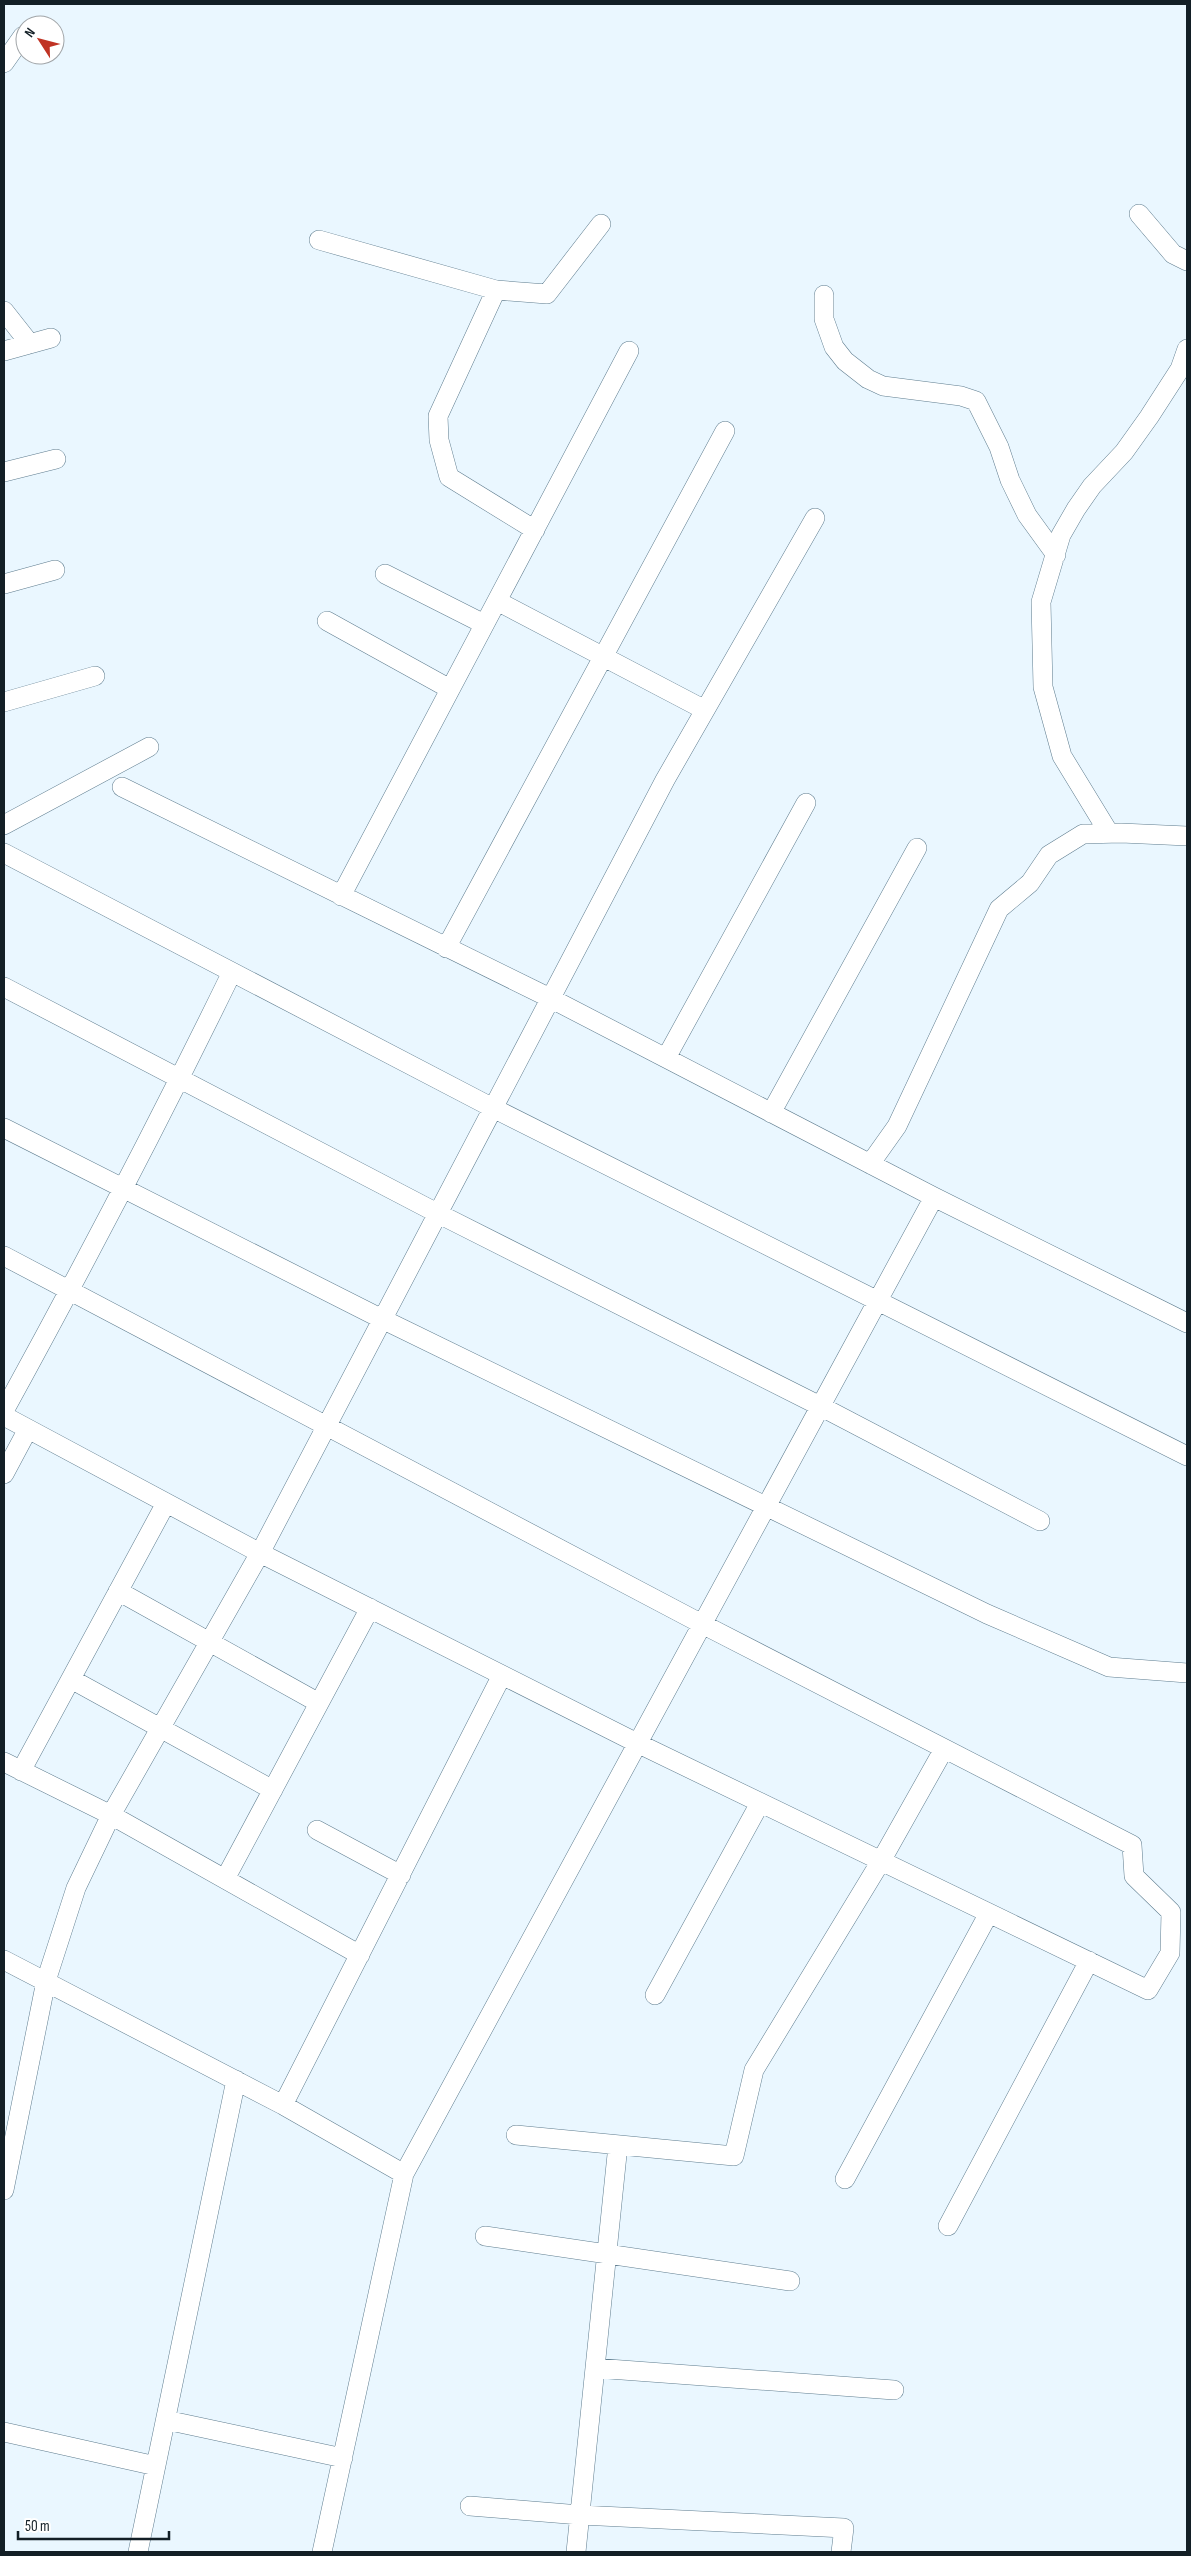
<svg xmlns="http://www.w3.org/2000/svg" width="1191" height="2556" font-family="'Sofia Sans Condensed',sans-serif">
<rect width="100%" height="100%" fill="#eaf7ff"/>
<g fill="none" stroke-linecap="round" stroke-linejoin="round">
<g stroke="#5f7d8f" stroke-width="20">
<path id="minor" d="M4,63L23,36
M1139,214L1173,254L1187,261
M319,240L496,290L547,294L601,224
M496,290L438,416L439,440L449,477L535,530
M824,295V319L834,347L845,361L868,379L883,386L961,396L976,401L999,447L1010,480L1027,515L1056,555
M4,311L30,344
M4,351L51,338
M4,472L56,459
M385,574L484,624
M4,584L55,570
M497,601L705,710
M327,621L450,689
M4,702L95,676
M122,787L550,998L934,1197L1187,1323
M4,825L149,747
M1109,833L1062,756L1043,687L1041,602L1061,535L1076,509L1092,486L1124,452L1149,417L1180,369L1187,349
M4,853L493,1108L1187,1456
M341,896L629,351
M446,948L725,431
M4,987L437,1213L820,1406L1040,1521
M666,1058L806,803
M771,1113L917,848
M4,1128L382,1319L987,1614L1109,1667L1187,1673
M870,1164L897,1126L999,909L1030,883L1049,855L1083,834L1121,833L1187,836
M4,1256L702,1624L1132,1845L1134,1876L1171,1912L1170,1953L1148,1990L637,1743L260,1553L4,1416
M4,1411C83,1267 160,1120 232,972
M4,1474L28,1429
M118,1591L319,1703
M71,1679L273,1790
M4,1762L111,1815L360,1955
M21,1771L166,1503
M317,1830L401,1875
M225,1879L370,1608
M4,1960L283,2105L404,2174
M655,1995L760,1803
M283,2105L502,1675
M516,2135L734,2156L754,2070L881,1861L944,1749
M845,2179L989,1913
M4,2190L46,1981L76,1888L111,1815L260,1553L665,780L815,518
M948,2226L1089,1961
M485,2236L790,2281
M595,2368L894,2390
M166,2420L343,2458
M4,2432L156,2466
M470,2506L580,2515L844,2528L841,2552
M138,2552L236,2080
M322,2552L404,2174L934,1197
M576,2552L618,2145"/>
</g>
<use href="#minor" stroke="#fff" stroke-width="19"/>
</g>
<rect width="1191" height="2556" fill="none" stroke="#131f26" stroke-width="10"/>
<g transform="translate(40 40) rotate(306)"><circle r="24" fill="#ffffff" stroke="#a1a5a8"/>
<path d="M0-4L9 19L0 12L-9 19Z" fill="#c03324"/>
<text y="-8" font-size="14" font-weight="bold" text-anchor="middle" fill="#131f26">N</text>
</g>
<path d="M18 2531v8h151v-8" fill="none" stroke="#131f26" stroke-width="2.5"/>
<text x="25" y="2531" font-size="15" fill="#131f26" stroke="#ffffff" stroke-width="4" paint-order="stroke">50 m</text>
</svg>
